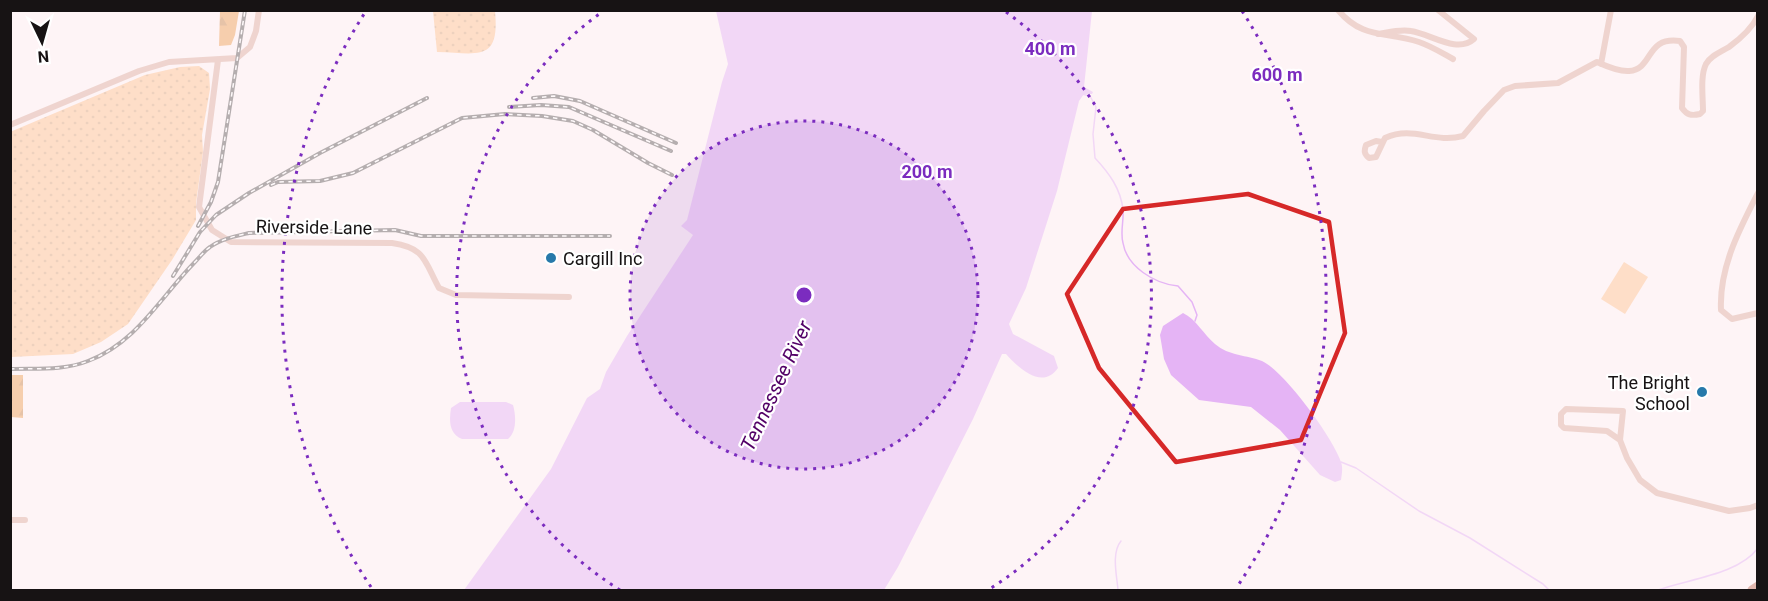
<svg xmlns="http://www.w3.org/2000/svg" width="1768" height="601" font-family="Roboto,sans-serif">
<defs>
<pattern id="grass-dots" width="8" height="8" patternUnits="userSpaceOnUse" patternTransform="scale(1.5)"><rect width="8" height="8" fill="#ffc390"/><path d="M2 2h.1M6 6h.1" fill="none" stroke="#daa77b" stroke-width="1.8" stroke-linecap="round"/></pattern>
<pattern id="forest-firs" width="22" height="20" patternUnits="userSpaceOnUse" patternTransform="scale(1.5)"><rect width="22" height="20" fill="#ee9f56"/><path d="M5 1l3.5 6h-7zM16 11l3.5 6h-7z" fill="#cb884a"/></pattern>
</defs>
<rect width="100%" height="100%" fill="#fef4f5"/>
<path fill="url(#grass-dots)" d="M433,11H495C500,63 478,53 437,52Z
M199,66L209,73L210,89L202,135L203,152L196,203V220L172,260L128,324L101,342L73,354L11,357L10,132L145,75L180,67Z"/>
<path fill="url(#forest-firs)" d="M220,11H239L235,35L231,45L219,46Z
M10,375H23V418L11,417Z"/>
<path fill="#ffc390" d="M1624,262L1648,277L1625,314L1601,299Z"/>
<path fill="#e5b4f5" d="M716,11H1092L1084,87L1093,92L1092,94H1084L1079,101L1057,191L1026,288L1009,324L1013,334L1054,356L1058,368C1043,390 1019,369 1006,354H1002L973,419L898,567L884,590H464L551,469L587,398L600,389L606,372L627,336L693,235L681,226L687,220L722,82L728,64Z
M1183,313C1196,319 1204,335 1215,344C1229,356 1247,355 1262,361C1284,371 1333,438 1341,462C1343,468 1342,473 1341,480L1335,482L1320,475L1280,430L1251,407L1199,400L1171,375L1164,359L1160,335L1163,326Z
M460,402H506L513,405C516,415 517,432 508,439H462C449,434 449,421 451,408Z"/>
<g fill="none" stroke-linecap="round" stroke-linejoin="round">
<path stroke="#e5b4f5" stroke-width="1.5" d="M1082,94L1090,96L1096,107L1093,134L1095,158C1109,173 1121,189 1123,210C1124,221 1120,232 1123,243C1127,267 1155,284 1178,286L1192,302L1197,315L1195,321
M1341,462L1356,468L1419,511L1470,538L1543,584L1549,590
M1118,590C1117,576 1111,553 1121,541
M1658,590C1688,579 1738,575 1758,548"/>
<path stroke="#ddaea1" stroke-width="6" d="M1338,10C1363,40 1386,31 1419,42C1431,46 1442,53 1453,59
M1378,34C1390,32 1400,29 1411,31C1431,34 1457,54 1474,39L1438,10
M218,60L199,207L212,230L231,242L392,243C426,248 424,261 439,288L456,295L569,297
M1601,64L1611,10
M10,125L139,71L169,62L237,58L250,47L256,31L259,10
M1382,142L1376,141L1366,145C1364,151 1364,154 1369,158L1376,157L1385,138C1414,125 1433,144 1463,136L1484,111L1504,90L1515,86L1558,83L1597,62C1606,66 1619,72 1629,71C1654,69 1645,36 1680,41L1684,47L1682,108C1687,115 1691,116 1700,114L1703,111C1703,97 1700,76 1706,64C1711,55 1721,52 1729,47C1740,39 1752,28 1758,16
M1758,193C1739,230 1719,268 1721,310L1732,319L1758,313
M1620,440L1607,431L1564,428L1561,425V414L1566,409L1623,411L1620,440L1627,458L1640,480L1657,493L1729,511L1750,508L1758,505
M10,520H25"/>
<path stroke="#c16e58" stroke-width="9" d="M1752,590L1758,586"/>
<g stroke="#5e595a" stroke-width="4">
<path id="rail" d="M533,98L554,96L580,101L676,143
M509,107L541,105L569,107L671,151
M271,185L278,182L320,181L353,173L462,118L505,114L542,116L573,121L593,130L648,163L672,175
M198,226L211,202L218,182L245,10
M173,276L200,232L216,215L249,193L320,153L427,98
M10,369C36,368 63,371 88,361C136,343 160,298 194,263C199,258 204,251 210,247C221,239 236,236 249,233L395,230L421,236H610"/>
</g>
<use href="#rail" stroke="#fff" stroke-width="1.5" stroke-dasharray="4.5" stroke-linecap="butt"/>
</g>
<path d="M0 0H1768V601H0ZM1248,194L1329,222L1345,333L1301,440L1176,462L1099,368L1067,294L1123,209Z" fill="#fef4f5" fill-opacity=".55" fill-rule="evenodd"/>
<path fill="none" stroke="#d62828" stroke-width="4.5" stroke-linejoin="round" d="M1248,194L1329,222L1345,333L1301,440L1176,462L1099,368L1067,294L1123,209Z"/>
<circle cx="804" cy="295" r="174" fill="#7b2cbf" fill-opacity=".12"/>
<g fill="none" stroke="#7b2cbf" stroke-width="3" stroke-dasharray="3 6">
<circle cx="804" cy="295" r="174"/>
<path d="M620 590A348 348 0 0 1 602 12M1006 12A348 348 0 0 1 988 590"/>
<path d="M371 587A522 522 0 0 1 366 11M1242 11A522 522 0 0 1 1237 587"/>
</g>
<g fill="#2779aa" stroke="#fff" stroke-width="2">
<circle cx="551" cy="258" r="6"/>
<circle cx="1702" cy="392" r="6"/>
</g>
<g text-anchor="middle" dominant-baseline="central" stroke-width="4.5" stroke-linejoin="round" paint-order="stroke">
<g font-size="18" fill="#171314" stroke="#fff">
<text transform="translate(314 227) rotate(1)">Riverside Lane</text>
</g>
<g font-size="18" fill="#171314" stroke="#fff" text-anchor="start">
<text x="563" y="258">Cargill Inc</text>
<text x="1690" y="382" text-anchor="end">The Bright<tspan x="1690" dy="21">School</tspan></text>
</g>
<g font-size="20" font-style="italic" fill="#520067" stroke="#fff">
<text transform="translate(776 386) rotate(-65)">Tennessee River</text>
</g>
</g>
<circle cx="804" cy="295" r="9" fill="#7b2cbf" stroke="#fff" stroke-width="3"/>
<g font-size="18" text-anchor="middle" font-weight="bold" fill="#7b2cbf" stroke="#fff" stroke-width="4.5" stroke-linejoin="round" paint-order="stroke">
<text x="1050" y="55">400 m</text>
<text x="1277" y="81">600 m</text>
<text x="927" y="178">200 m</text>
</g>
<rect width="1768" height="601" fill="none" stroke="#171314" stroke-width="24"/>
<g transform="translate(42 42) rotate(175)" stroke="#ffffff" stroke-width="4.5" paint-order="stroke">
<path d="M0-4.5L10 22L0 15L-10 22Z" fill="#171314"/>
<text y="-9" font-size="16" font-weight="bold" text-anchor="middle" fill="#171314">N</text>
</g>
</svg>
